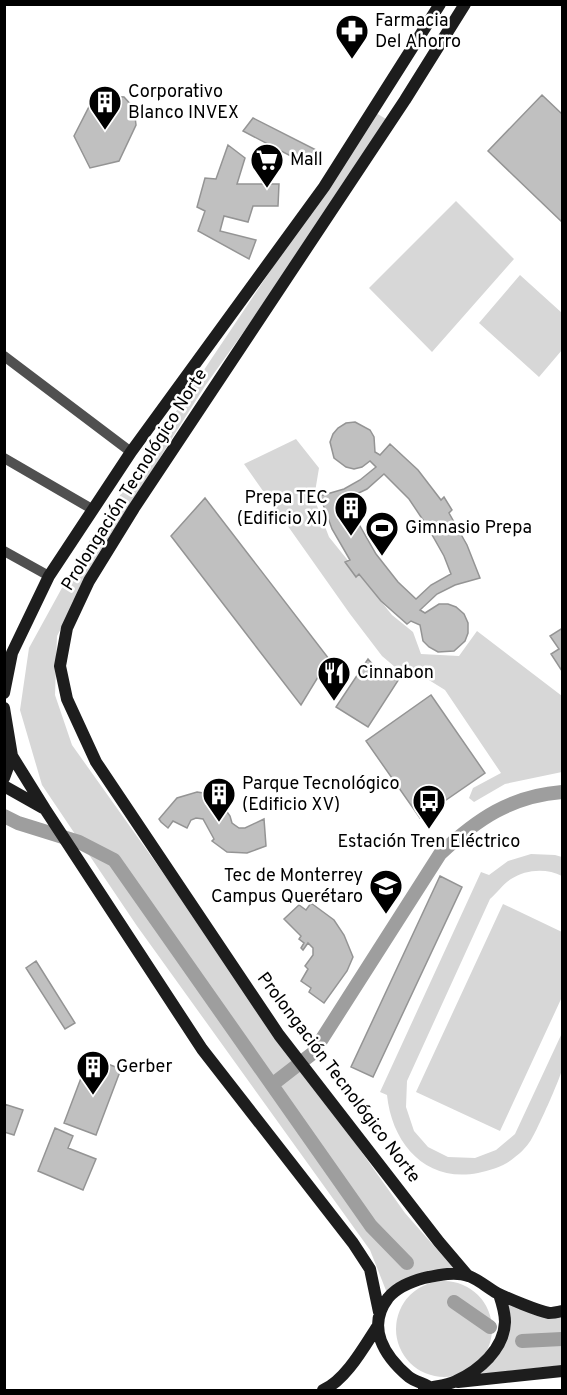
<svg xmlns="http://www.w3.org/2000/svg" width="567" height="1395" font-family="Overpass,sans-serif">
<rect width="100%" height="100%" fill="#fff"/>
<path fill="#d7d7d7" d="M376,113L386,119L282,278L205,386L174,435L105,547L57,636L55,695L72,745L405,1213L456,1271L387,1293L370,1250L137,926L42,785L20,710L29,648L80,555Z
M456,201L514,259L432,352L369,288Z
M520,275L562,313V350L539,377L479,323Z
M296,439L319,468L314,498L329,537L392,615L413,632L421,654L459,656L477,631L562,696V772L505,784L474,802L469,798L473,788L501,773L445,690L424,677L402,673L382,656L350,614L244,464Z
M531,854L555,855L562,857V876C547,868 526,869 511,879C503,884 497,893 490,899L407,1081L406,1107L414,1131L428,1147L448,1157L475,1158L496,1150L515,1134L562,1033C563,1044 564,1058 562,1069C561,1077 536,1133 531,1140C527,1146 521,1153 515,1157C505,1166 491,1170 478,1173C426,1183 392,1144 387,1095L380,1092L481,872L489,875L508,861Z
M503,904L562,932V997L500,1131L416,1092Z
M396 1329a48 48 0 1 1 96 0a48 48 0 1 1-96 0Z
M507,1303L562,1316V1365L477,1375L501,1352L506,1340Z"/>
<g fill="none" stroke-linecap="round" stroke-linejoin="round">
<path stroke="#9e9e9e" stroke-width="14" d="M4,816L18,823L79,842L114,860L371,1226L407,1263
M273,1084L313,1053L440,854C477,819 511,796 562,792
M454,1302L490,1327
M522,1341L562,1339"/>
</g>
<path fill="#c0c0c0" stroke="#949494" stroke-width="1.5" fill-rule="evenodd" d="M542,95L562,114V222L488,151Z
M109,96L124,97L134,108L136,125L119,161L90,168L74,136L92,101Z
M253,118L318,151L306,164L243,131Z
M228,145L245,158L237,184H279L278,206H253L248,222L224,216L220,231L256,240L249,259L198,231L205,211L197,207L205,178L216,179Z
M355,422L370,430L374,437L375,452L380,455L390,444L418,470L441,500L444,497L452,510L449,513L467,545L480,578L455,585L437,594L420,610L425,613L439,604H448L456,607L464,614L468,623V633L465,641L454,651L438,652L429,647L423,641L420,625L411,621L407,624L381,601L359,574L356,577L345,562L350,560L332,529L320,496L344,489L360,480L376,467L370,461L362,467L354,469L346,467L334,458L330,442L333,434L338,428L346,423ZM384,474L409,499L427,526L444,556L451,574L431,585L416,599L398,582L376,554L360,526L348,498L367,489Z
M205,498L329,659L301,705L171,536Z
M561,629L562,631V671L551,654L559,649L550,636Z
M368,659L381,674L399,679L368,727L336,707Z
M431,695L485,773L420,818L366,741Z
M197,792L210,794L220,802L230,816L232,823L239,828H245L264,819L266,846L247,853L227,852L212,841L214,839L203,819L196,818L191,820L187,828L173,821L168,828L161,822L159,819L177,798Z
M440,876L462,887L373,1077L351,1067Z
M311,903L334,920L344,935L353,957L347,971L324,1003L309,992L311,988L301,981L308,969L305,966L313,955V948L308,943L303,950L301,948L304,943L299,939L301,936L284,919L299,905L306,910Z
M36,961L75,1023L65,1029L26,968Z
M89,1057L121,1069L96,1135L64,1123Z
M4,1104L23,1110L14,1135L4,1132Z
M55,1128L73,1136L68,1148L96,1159L83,1190L38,1171Z"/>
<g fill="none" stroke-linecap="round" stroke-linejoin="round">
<path stroke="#505050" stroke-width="10" d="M4,356L131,452
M4,458L92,509
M4,551L49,576"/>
<path stroke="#1d1d1d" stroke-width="12" d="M465,4L405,100L134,508L89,581L67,628L60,666L67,699L96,762L279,1035L439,1242L468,1276
M4,693L12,653L49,576L131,452L324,187L440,4
M4,708L12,756L45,809L202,1049L353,1243L370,1269L379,1312
M4,778L12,756
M4,786L43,808
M458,1382L562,1371
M424,1389C434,1386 446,1386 456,1381C479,1371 504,1349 505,1322C505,1313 502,1303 499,1294
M323,1390C345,1381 364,1347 377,1327
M433,1390C427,1383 417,1383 409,1377C384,1356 366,1327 388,1298C397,1287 410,1282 424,1278C438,1275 455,1271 469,1276C479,1280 488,1288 497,1293C507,1298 538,1311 549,1313C553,1313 558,1312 562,1311"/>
</g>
<defs>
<g id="pharmacy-pin" transform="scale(1.725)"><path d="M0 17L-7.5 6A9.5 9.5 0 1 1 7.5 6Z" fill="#000" stroke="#fff"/><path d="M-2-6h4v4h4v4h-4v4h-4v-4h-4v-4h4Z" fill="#fff"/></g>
<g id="building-pin" transform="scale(1.725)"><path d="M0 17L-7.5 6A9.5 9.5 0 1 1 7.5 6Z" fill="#000" stroke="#fff"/><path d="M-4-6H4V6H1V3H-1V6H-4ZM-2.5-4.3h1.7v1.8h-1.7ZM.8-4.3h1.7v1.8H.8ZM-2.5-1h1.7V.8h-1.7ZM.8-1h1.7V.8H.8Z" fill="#fff"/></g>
<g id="supermarket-pin" transform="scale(1.725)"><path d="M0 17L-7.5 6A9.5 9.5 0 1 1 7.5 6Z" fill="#000" stroke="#fff"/><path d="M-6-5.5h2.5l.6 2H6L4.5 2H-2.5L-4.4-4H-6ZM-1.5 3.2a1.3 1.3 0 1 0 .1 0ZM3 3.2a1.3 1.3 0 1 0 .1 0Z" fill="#fff"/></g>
<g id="stadium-pin" transform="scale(1.725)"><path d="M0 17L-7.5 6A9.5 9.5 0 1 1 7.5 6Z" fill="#000" stroke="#fff"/><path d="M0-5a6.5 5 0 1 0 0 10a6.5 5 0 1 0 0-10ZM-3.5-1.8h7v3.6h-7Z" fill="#fff"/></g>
<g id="restaurant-pin" transform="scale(1.725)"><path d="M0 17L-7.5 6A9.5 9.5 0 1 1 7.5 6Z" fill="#000" stroke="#fff"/><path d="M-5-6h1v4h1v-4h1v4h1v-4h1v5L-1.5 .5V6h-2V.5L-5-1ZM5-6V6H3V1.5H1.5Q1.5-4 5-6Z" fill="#fff"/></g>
<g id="bus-pin" transform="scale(1.725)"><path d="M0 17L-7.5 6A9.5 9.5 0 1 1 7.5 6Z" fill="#000" stroke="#fff"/><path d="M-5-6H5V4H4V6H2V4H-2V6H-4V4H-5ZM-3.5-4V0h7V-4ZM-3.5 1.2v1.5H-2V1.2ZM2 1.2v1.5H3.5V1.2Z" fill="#fff"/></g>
<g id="university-pin" transform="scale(1.725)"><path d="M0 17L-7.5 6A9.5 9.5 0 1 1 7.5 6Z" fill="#000" stroke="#fff"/><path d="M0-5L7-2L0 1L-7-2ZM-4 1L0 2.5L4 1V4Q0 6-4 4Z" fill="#fff"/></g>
</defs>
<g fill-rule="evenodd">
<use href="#pharmacy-pin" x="352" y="31"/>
<use href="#building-pin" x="105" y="102"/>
<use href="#supermarket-pin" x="267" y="160"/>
<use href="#building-pin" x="351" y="508"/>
<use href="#stadium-pin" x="382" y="528"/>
<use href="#restaurant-pin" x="334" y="673"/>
<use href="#building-pin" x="219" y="794"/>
<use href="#bus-pin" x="429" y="801"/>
<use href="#university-pin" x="386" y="886"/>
<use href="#building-pin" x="93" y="1067"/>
</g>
<g text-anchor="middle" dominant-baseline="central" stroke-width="5" stroke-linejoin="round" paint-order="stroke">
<g font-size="18" fill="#000" stroke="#fff" text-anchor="start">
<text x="375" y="21">Farmacia<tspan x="375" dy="21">Del Ahorro</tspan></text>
<text x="128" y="92">Corporativo<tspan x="128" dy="21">Blanco INVEX</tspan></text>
<text x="290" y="160">Mall</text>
<text x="328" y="498" text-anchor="end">Prepa TEC<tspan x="328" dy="21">(Edificio XI)</tspan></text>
<text x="405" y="528">Gimnasio Prepa</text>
<text x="357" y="673">Cinnabon</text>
<text x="242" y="784">Parque Tecnológico<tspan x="242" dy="21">(Edificio XV)</tspan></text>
<text x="429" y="842" text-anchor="middle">Estación Tren Eléctrico</text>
<text x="363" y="876" text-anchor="end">Tec de Monterrey<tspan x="363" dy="21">Campus Querétaro</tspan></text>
<text x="116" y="1067">Gerber</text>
</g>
<g font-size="18" fill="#000" stroke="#fff">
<text transform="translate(135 480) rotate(-58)">Prolongación Tecnológico Norte</text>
<text transform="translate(338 1078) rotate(53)">Prolongación Tecnológico Norte</text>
</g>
</g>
<rect width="567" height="1395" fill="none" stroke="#000000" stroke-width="12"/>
</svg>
